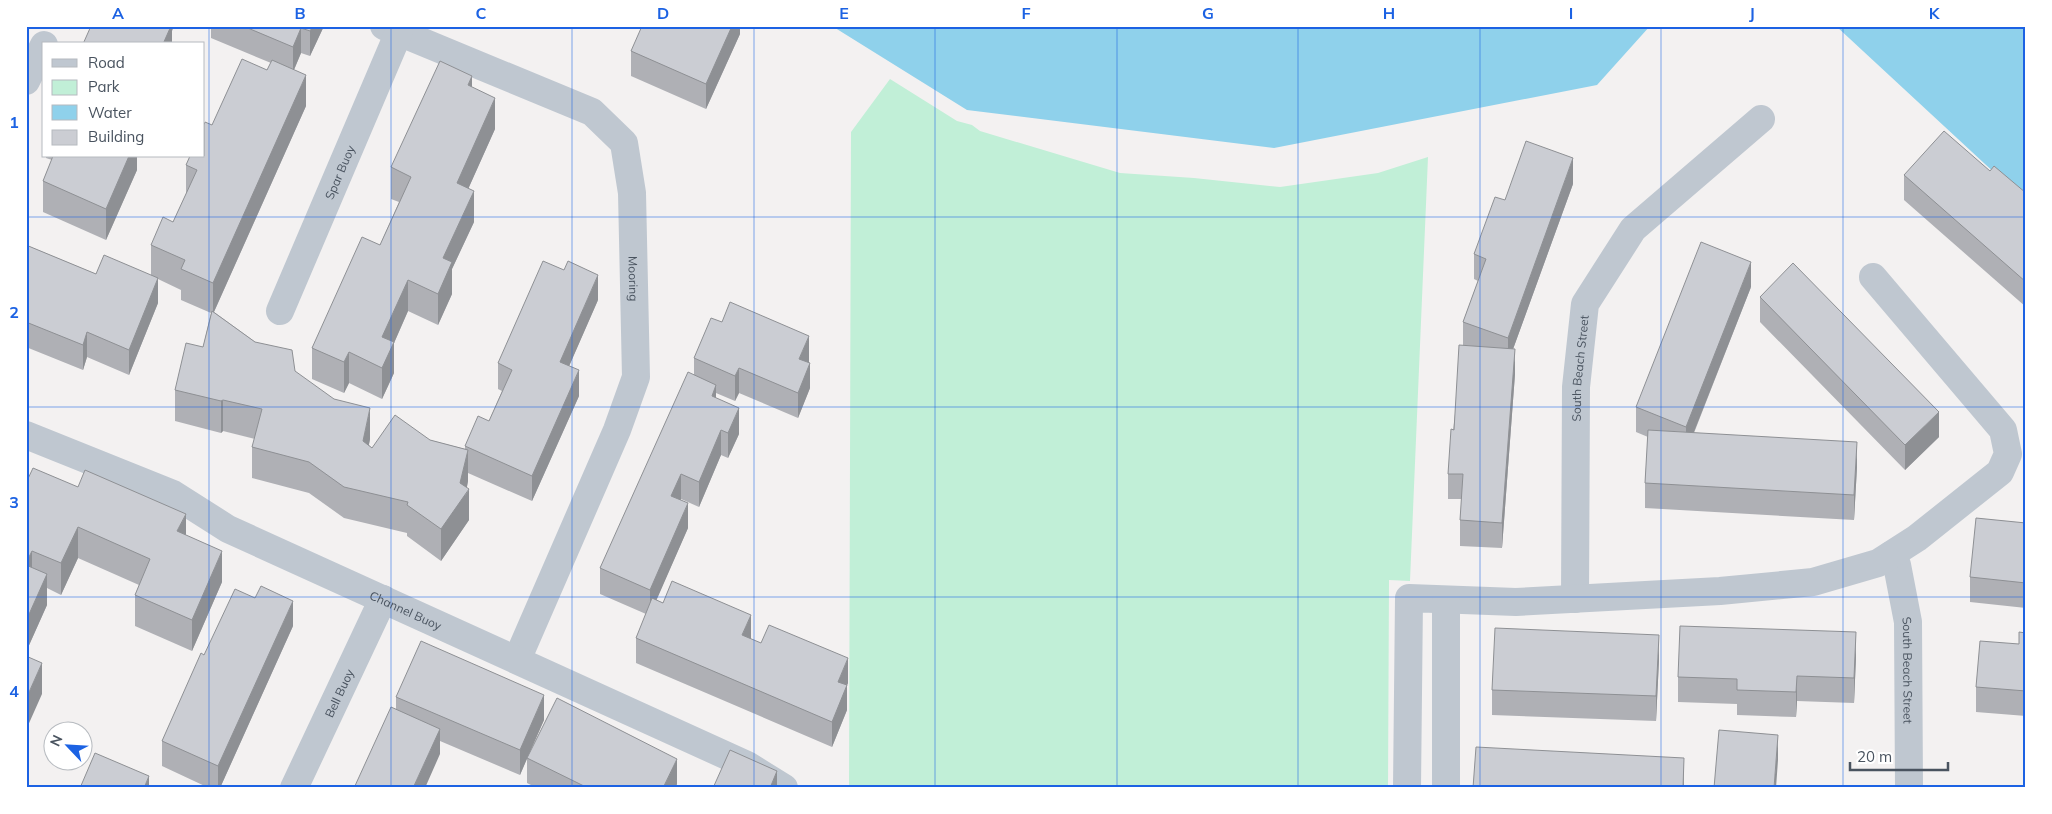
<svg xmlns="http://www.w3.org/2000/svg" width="2052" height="814" font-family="Mulish,sans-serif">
<rect width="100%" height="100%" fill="#f3f1f1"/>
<path fill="#c1efd7" d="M890,79L957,121L972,125L980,131L1120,173L1194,178L1280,187L1378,173L1428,157L1410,581L1389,580L1388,788H849L851,132Z"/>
<path fill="#8fd1eb" d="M832,26H1650L1597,85L1274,148L967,110Z
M1836,26H2026V202Z"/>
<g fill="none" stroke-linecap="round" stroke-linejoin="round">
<g stroke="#bfc7d0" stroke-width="28">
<path id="s1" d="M384,26L592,112L624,143L632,193L636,377L617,430L517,660"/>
<path d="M26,81L44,45"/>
<path id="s2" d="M280,311L399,32"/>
<path id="s3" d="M26,435L173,494L228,529L747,765L784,788"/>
<path id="s4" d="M1891,555L1897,565L1908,622L1909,788"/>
<path id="s5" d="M1575,599L1576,387L1585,304L1633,229L1761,119"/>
<path id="s6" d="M294,788L383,599"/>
<path d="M1407,788L1409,598L1516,602L1720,591L1813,582L1878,563L1917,538L2000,472L2008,454L2003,430L1873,277"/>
<path d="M1446,788V600"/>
</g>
</g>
<path fill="#afb0b5" d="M211,26H324L310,56L301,53L294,70L306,106L214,312L295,371L370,439L369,445L372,448L430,440L465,449V446L489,421L502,391L498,389V363L598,300L569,366L579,396L532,501L468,473V481L467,487L469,520L441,561L407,536V533L344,518L309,493L252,478V447L255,439L223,431L221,433L175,421V390L203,347L211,313L181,300V290L158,279V303L129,375L87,357L83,370L26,347V245L96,274L151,275V245L173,222L186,194V165L212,125L267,70L271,63L211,38Z
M740,26V34L706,109L631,76V51Z
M472,87L495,129L468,189L474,222L452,269V294L438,325L408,311L394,343V373L382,399L349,383L344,393L312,379V348L380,245L399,202L391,199V167Z
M46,156H137V170L106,240L43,212V181L52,160L46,158Z
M1990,171L2026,193V307L1904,200V175Z
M1573,184L1513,349L1515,374L1502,548L1460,546V520L1462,499H1448V474L1463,346V322L1478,281L1474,279V254L1505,200Z
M1751,287L1694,433L1857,467L1854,520L1645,508V483L1648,437L1636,432V407Z
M1760,297L1939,437L1905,470L1760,322Z
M694,358L809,362L810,388L798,418L739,393L735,401L716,393V398L739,434L728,458L721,455L699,507L681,499L680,500L688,528L656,600L751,639L848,683L847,685V710L832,747L636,663V638L646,614L600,594V568L694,375Z
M26,483L186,535L222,582L192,651L135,626V595L139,585L78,558L61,595L47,588V605L26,652Z
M2026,523V608L1970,602V577Z
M293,626L220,788H209L162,766V741L204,655Z
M2026,633V716L1976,712V687L2019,644Z
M1856,657L1854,703L1797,701L1796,717L1737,715V704L1678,702V677Z
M1659,660L1656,721L1492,715V690Z
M396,697L544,720L530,751L677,784L675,788H537L527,783V758L520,775L440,741V754L396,709Z"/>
<path fill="#8e9094" d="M162,26H174L172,31V44H162Z
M313,26H324L310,56V31Z
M732,26H740V34L706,109V84Z
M301,28V53L293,72V47Z
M306,75V106L213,314V283Z
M472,76V107L468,85Z
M495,98V129L457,214V183Z
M129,156H137V170L106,240V209Z
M1573,158V184L1508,363V338Z
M474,191V222L452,269V294L438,325V294L443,258Z
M1751,262V287L1686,452V427Z
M598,275V300L560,387V362Z
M158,278V303L129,375V350Z
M408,280V311L394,343V373L382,399V337Z
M87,332V357L83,370V345Z
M809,336V362L799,384V359Z
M1515,349V374L1502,548V523Z
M349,352V383L344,393V362Z
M810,363V388L798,418V393Z
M739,368V393L735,401V376Z
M579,370V396L532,501V476Z
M716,385V410L712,396Z
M223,400V431L221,433V401Z
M370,408V439L363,472V441Z
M739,408V434L728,458V433Z
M1939,412V437L1905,470V445Z
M721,430V455L699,507V482Z
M1857,442V467L1854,520V495Z
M468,450V481L465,496L469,489V520L441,561V529L460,483Z
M681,474V499L671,521V496Z
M688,503V528L650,615V590Z
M186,514V545L177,531Z
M78,527V558L61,595V563Z
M32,551V582L26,594V563Z
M222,551V582L192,651V620Z
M47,574V605L26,652V621Z
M293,601V626L220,788H218V766Z
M751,615V640L742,635Z
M1856,632V657L1854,703V678Z
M1659,635V660L1656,721V696Z
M848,658V683L838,707V682Z
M42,663V694L26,730V699Z
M1797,676V701L1796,717V692Z
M847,685V710L832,747V722Z
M544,695V720L520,775V750Z
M440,729V754L425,788H413Z
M1778,735V760L1776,788H1774Z
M1684,758V788H1683Z
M677,759V784L675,788H663Z
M777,771V788H770Z
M149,776V788H144Z"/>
<path fill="#cbcdd3" stroke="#8e9094" d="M91,26H171L163,44H83Z
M243,26H313L310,31L301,28L293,47Z
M642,26H732L706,84L631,51Z
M242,59L267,70L272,60L306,75L213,283L181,269L185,260L151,245L163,217L173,222L197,170L186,165L190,156H204V125L205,122L212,125Z
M440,61L472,76L468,85L495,98L457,183L474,191L443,258L452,262L438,294L408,280L382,337L394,342L382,368L349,352L344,362L312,348L362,237L380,245L411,177L391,167Z
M1944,131L1990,171L1994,166L2026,193V282L1904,175Z
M1526,141L1573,158L1508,338L1463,322L1486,259L1474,254L1495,197L1505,200Z
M53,156H129L106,209L43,181Z
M1701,242L1751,262L1686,427L1636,407Z
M26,245L96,274L104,255L158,278L129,350L87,332L83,345L26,322Z
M543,261L564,270L568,261L598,275L560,362L579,370L532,476L465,446L478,416L489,421L512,370L498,363Z
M1793,263L1939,412L1905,445L1760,297Z
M730,302L809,336L799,359L810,363L798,393L739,368L735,376L694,358L711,318L722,322Z
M212,311L255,342L292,350L295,371L334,399L370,408L363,441L372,448L395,415L430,440L468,450L460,483L469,489L441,529L407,505L408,502L344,487L309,462L252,447L262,409L223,400L221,401L175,390L186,343L203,347Z
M1459,345L1515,349L1502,523L1460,520L1463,474H1448L1451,429L1454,430Z
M688,372L716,385L712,396L739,408L728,433L721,430L699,482L681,474L671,496L688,503L650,590L600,568Z
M1648,430L1857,442L1854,495L1645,483Z
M33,468L78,487L85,470L186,514L177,531L222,551L192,620L135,595L150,559L78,527L61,563L32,551L26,563V483Z
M1976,518L2026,523V583L1970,577Z
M26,565L47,574L26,621Z
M672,581L751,615L742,635L761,643L769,625L848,658L838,682L847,685L832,722L636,638L652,598L663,603Z
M261,586L293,601L218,766L162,741L201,653L204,655L235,589L255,598Z
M1680,626L1856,632L1854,678L1797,676L1796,692L1737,690V679L1678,677Z
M1495,628L1659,635L1656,696L1492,690Z
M2019,632L2026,633V691L1976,687L1980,641L2019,644Z
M421,641L544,695L520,750L396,697Z
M26,656L42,663L26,699Z
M557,698L677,759L663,788H588L527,758Z
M391,707L440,729L413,788H354Z
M1719,730L1778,735L1774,788H1714Z
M1476,747L1684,758L1683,788H1473Z
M730,750L777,771L770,788H713Z
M95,753L149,776L144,788H80Z"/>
<path fill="none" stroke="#1c62e3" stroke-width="1" stroke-opacity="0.55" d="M209,26V788M391,26V788M572,26V788M754,26V788M935,26V788M1117,26V788M1298,26V788M1480,26V788M1661,26V788M1843,26V788M26,217H2026M26,407H2026M26,597H2026"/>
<g text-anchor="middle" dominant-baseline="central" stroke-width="5" stroke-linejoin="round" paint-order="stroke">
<g font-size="12" fill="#49535f" stroke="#fff">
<text stroke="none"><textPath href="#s2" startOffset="151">Spar Buoy</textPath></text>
<text stroke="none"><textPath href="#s1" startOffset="406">Mooring</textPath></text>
<text stroke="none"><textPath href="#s5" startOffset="231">South Beach Street</textPath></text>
<text stroke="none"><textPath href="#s3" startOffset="419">Channel Buoy</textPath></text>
<text stroke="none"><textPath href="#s4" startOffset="118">South Beach Street</textPath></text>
<text stroke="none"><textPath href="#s6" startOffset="105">Bell Buoy</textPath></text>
</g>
</g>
<rect width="2052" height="814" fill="none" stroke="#ffffff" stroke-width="55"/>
<rect x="42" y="42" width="162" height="115" fill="#ffffff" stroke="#b6babf"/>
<rect x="52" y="59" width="25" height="8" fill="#bfc7d0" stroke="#b6babf"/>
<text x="88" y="68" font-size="15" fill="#49535f">Road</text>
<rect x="52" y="80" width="25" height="15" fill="#c1efd7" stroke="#b6babf"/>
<text x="88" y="92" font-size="15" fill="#49535f">Park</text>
<rect x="52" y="105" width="25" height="15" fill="#8fd1eb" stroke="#b6babf"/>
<text x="88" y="118" font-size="15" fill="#49535f">Water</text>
<rect x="52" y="130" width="25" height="15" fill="#cbcdd3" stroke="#b6babf"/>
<text x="88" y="142" font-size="15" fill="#49535f">Building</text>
<g transform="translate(68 746) rotate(295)"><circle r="24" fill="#ffffff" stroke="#b6babf"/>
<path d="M0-4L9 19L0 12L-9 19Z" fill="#1c62e3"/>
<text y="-8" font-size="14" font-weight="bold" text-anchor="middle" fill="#49535f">N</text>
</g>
<path d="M1850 762v8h98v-8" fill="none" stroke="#49535f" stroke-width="2.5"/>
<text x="1857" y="762" font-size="15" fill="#49535f" stroke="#ffffff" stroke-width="4" paint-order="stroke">20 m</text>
<rect x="28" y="28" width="1996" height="758" fill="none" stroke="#1c62e3" stroke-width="2"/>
<g font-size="16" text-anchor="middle" font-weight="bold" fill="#1c62e3">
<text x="118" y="19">A</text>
<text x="300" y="19">B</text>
<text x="481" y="19">C</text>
<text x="663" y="19">D</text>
<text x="844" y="19">E</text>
<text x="1026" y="19">F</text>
<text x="1208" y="19">G</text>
<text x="1389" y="19">H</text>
<text x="1571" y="19">I</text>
<text x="1752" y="19">J</text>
<text x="1934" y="19">K</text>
<text x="14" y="128">1</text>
<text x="14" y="318">2</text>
<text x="14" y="508">3</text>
<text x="14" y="697">4</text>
</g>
</svg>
